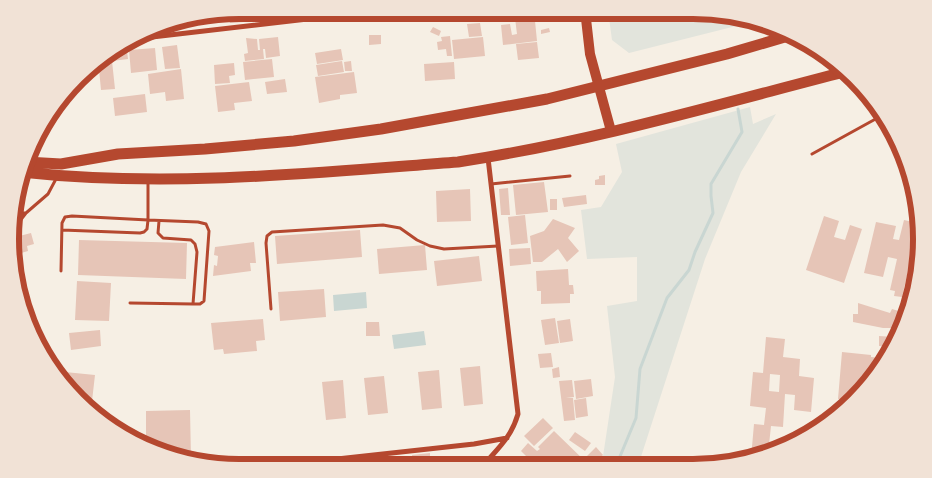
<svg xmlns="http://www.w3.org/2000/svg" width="932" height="478" font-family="'Times New Roman',serif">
<rect width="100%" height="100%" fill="#f6efe4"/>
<path fill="#e2e4dc" d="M608,10H708L752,22L629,53L612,40Z
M750,107L753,124L776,114L741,172L705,259L638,466H599L602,463L615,377L607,306L637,301V257L587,259L581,210L601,207L622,172L616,144Z"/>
<path fill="#c9d6d2" d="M366,292L367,308L334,311L333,295Z
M424,331L426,345L394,349L392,335Z"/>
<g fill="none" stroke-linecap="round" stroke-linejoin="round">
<path stroke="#c9d6d2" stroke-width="3" d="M616,466L636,418L640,369L667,298L689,270L695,252L713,213L711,196V184L742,132L738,109"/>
</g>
<path fill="#e6c5b7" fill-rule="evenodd" d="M243,10L244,22L230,23L229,14L215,15L214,14Z
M514,10H534L536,20L519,22L535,21L537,41L503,45L501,25L510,24L512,35L517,34Z
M480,23L482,36L469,37L467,24Z
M433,27L441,31L439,36L430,32Z
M549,28L550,32L541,34V30Z
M369,35H381V44L369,45Z
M450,36L452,56H447L446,49L438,50L437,42L442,41L441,37Z
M278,37L280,56L266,58L265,49H263L264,59L245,61L244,54L248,53L246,38L257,39L258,50H260L259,39Z
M483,37L485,56L454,59L452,40Z
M537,42L539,58L518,60L516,44Z
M177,45L180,68L165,69L162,47Z
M155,48L157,70L131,73L129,50Z
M341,49L343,60L317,64L315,53Z
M127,51L128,59L112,61L115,89L101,90L98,59L107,53Z
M272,59L274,77L245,80L243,62Z
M342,61L344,72L318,76L316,65Z
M351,61L352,71H345L344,62Z
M454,62L455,79L425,81L424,64Z
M234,63L235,75L229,76L230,83L215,84L214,65Z
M181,69L184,99L166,101L165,92L150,94L148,74Z
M354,72L357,93L340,95V99L319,103L315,77Z
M285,79L287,92L267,94L265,82Z
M77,82L78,92L66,93Z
M249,82L252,101L234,103L235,110L218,112L215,86Z
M145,94L147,112L115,116L113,98Z
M910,170L913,188L908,187Z
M605,175V185H595V180L599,179V176Z
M544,182L548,212L516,215L513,185Z
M508,188L510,215H501L499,189Z
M470,189L471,221L437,222L436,191Z
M586,195L587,204L564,207L562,198Z
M550,199H557V210H550Z
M525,215L528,243L511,245L508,217Z
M824,216L839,221L834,237L845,240L850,225L862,229L844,283L806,270Z
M553,219L575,228L568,238L579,251L567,262L558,249L542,262H533L530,236L544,231Z
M904,220L917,223L918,228L902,297L894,296L895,291L890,290L897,259L888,257L883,277L864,273L876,222L896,226L893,239L899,240Z
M360,230L362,257L277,264L275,236Z
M31,233L34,244L27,246L28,251L11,256L12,238Z
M79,240L187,243L186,279L78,275Z
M254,242L256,263H250L251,271L213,276L214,265L217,266L218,256L214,255L215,247Z
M425,245L427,270L379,274L377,249Z
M530,248L531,264L510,266L509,249Z
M479,256L482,281L437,286L434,261Z
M568,269L569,285H573L574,294H570V303L541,304V291H537L536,271Z
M77,281L111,283L109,321L75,320Z
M324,289L326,317L280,321L278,292Z
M858,303L890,313L892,309L902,312V314H905L902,328H883L853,322V314H858Z
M555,318L559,343L545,345L541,320Z
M263,319L265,340L256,341L257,351L224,354L223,349L214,350L211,323Z
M570,319L573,341L560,343L557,321Z
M366,322H379L380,336H366Z
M100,330L101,346L71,350L69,333Z
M879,336L895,337V345L893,347L879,346Z
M766,337L785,339L783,357L800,359L799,376L814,378L811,412L794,410L795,395L785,394L783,427L771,426L768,454L751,458L754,424L764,425L766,408L750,406L753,372L763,373ZM770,374L780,375L779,392L769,391Z
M842,352L871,355V357L883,358L849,400L838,399Z
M551,353L553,367L540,368L538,354Z
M480,366L483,404L464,406L460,368Z
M559,367L560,377L553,378L552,369Z
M439,370L442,408L422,410L418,372Z
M55,371L95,375L92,401H88L87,406L67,390Z
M384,376L388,413L368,415L364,378Z
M591,379L593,396L576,399L574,381Z
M343,380L346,418L326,420L322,382Z
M572,380L574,397L566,398H573L575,420L564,421L559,381Z
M586,398L588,416L576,418L574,400Z
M190,410L191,459L146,447V411Z
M543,418L553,428L534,446L524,436Z
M554,431L588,464L586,466H575L566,457L558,465L560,466L534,467L528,460L529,459L521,451L528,443L537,451L540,449L538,447Z
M575,432L591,443L585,451L569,440Z
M596,447L603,455L595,463L587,456Z
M430,453V459L413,461L412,455Z"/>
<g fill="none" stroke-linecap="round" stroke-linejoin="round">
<path stroke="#b5482f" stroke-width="3" d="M812,154L881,116
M491,184L570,176
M16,213H25
M159,221L158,233L163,238L191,240L195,244L197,252L193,304
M13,230L26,213L48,194L57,177
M62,230L140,233L144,232L147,229L148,220L198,222L206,224L209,231L204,301L200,304H193L130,303
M61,271L62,223L65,217L72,216L148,220V180
M271,309L266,243L267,236L272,232L383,225L400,228L417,240L430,246L444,249L498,246"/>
<path stroke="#b5482f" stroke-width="5" d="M135,39L385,10
M264,467L474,444L507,438
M482,467C498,448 511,438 518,414L488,158"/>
<path stroke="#b5482f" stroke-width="10" d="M585,10L590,54L611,131"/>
<path stroke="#b5482f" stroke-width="11" d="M26,162L61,164L118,154L205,149L294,141L381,129L547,99L727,54L795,34
M21,172C167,188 313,173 458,162C589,142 716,105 844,72"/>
</g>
<path d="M0 0H932V478H0ZM239 19H693A220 220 0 0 1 913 239V239A220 220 0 0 1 693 459H239A220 220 0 0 1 19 239V239A220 220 0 0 1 239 19Z" fill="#f1e2d6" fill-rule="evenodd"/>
<path fill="none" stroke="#b5482f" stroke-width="6" d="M239 19H693A220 220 0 0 1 913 239V239A220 220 0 0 1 693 459H239A220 220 0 0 1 19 239V239A220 220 0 0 1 239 19Z"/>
</svg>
